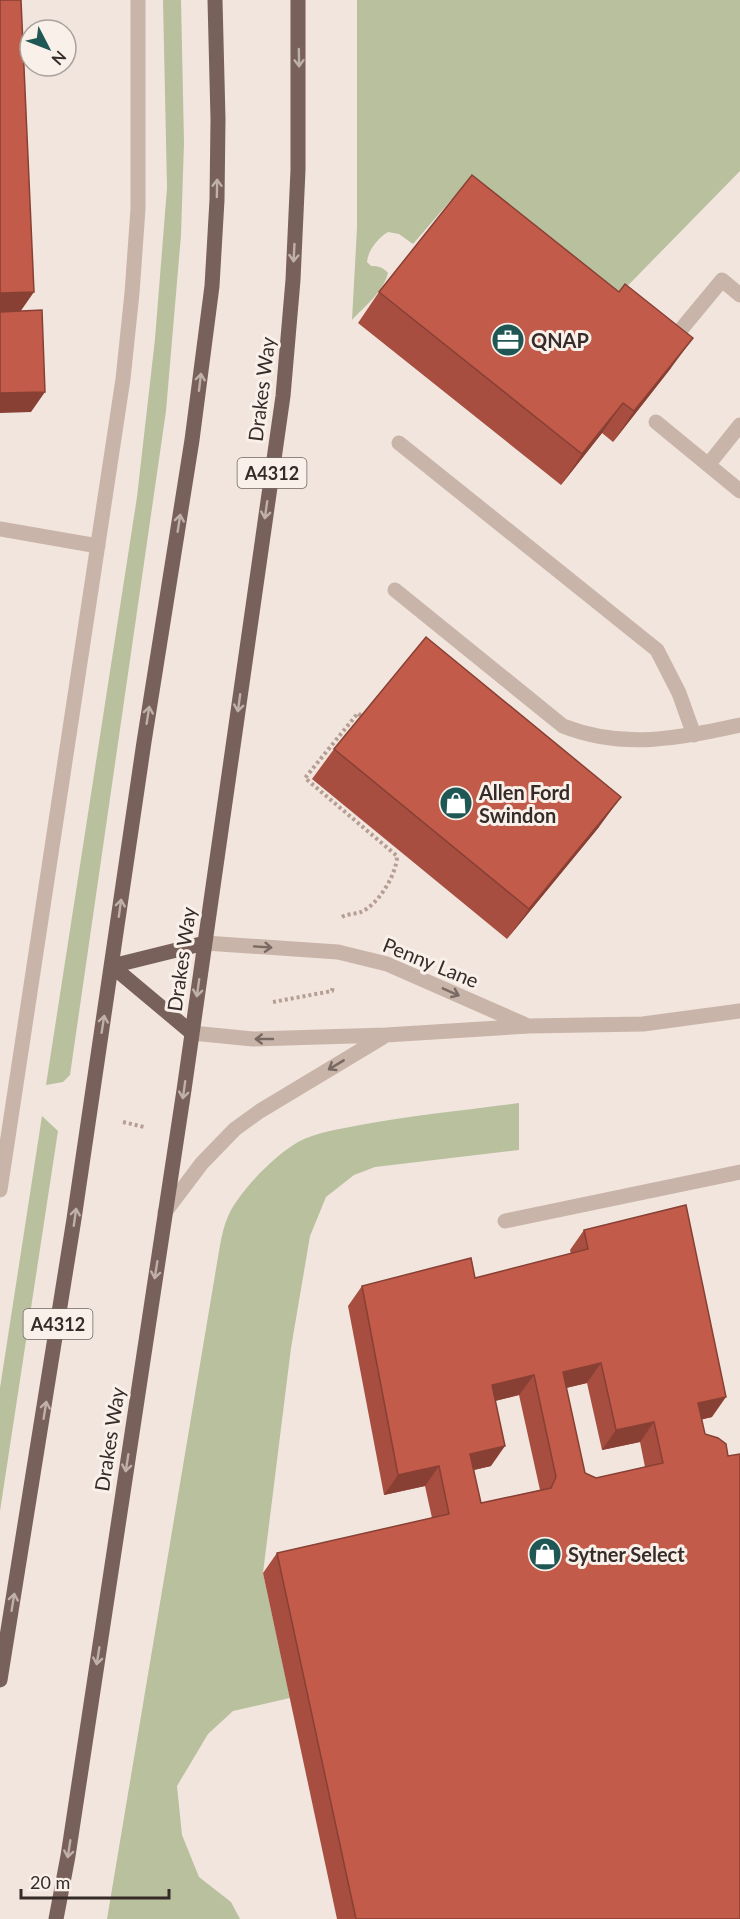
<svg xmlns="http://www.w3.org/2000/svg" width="740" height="1919" font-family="Lato,sans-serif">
<rect width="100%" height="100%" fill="#f1e5dd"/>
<path fill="#b8c09d" d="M163,0H181L184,143L181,235L166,411L70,1075L63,1082L46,1085L137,497L155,339L167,188Z
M357,0H740V171L599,315L451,200L413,244L399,234L388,232C378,238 368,250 367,262L371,266C378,266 383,267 388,273C383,292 365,306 352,320L357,228Z
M519,1103V1150L375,1167L354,1175L326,1197L310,1236L291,1348L263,1573L290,1698L233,1711L208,1734L177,1786L182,1835L199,1877L231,1902L240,1919H107L217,1263C220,1246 222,1227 231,1210C245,1186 274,1156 298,1142C317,1132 340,1129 360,1125C413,1115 466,1110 519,1103Z
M42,1116L58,1131L0,1511V1388Z"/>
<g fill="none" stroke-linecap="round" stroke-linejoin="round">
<path stroke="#b59e93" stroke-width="4" stroke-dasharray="3 3" stroke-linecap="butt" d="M342,917C347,914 355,914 361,912C378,905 397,874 397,856L305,778L358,713L363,718
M273,1002L332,991L333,986
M123,1122L144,1127V1126"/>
<path stroke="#c9b4a9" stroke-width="15" d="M674,338L722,280L740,295
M656,422L740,491
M399,443L657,650L679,693L694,735
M708,465L740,425
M0,529L98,546
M395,590L563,726C624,750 679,738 740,725
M205,943L338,952L387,964L526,1025
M192,1033L253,1039L386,1035L529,1026L643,1024L740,1011
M0,1190L123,379L132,293L138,209V0
M165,1212L202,1163L235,1129L260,1111L383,1037
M505,1221L740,1172"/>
<path stroke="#78615a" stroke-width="15" d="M112,966L192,1033
M112,966L205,943
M0,1680L74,1219L144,742L192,440L212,286L217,200L218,119L215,0
M56,1919L68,1856L184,1090L283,396L293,280L298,170V0"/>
</g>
<path fill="#a74e40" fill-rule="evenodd" d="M379,292L671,368L613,442L602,433L561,485L358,323Z
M334,749L599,827L507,939L312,779Z
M584,1230L712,1417L702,1419L740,1919H337L263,1573L277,1553L432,1518L425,1486L384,1495L348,1306L362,1286L475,1278L571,1254L570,1250ZM587,1383L602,1450L640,1442L645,1467L596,1478L585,1473L566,1388ZM519,1395L540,1490L481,1503L474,1470L491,1466L495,1401Z"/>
<path fill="#884034" d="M34,292L20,312L0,313V293Z
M693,338L671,368L613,442L634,411Z
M45,392L31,412L0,413V393Z
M623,403L602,433L561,485L582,454Z
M621,797L599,827L507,939L529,909Z
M601,1363L587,1383L549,1392L563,1372Z
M534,1375L519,1395L478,1405L492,1385Z
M726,1397L712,1417L684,1424L698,1403Z
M654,1422L640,1442L602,1450L616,1430Z
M505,1446L491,1466L456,1474L470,1454Z
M439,1466L425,1486L384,1495L398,1475Z"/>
<path fill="#c25b4a" stroke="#884034" stroke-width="1.5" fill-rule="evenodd" d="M0,0H21L34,292L0,293Z
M472,175L619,292L625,284L693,338L634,411L623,403L582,454L379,292Z
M42,310L45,392L0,393V312Z
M426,637L621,797L529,909L334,749Z
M686,1205L726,1397L698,1403L705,1434L718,1438L726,1444L728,1456L740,1454V1919H356L277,1553L449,1514L439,1466L398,1475L362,1286L471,1258L475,1278L588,1249L584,1230ZM601,1363L616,1430L654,1422L663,1463L596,1478L585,1473L563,1372ZM534,1375L556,1477L551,1488L481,1503L470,1454L505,1446L492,1385Z"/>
<defs><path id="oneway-shaft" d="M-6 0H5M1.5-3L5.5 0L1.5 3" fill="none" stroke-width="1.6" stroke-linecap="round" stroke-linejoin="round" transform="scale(1.5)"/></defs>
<g stroke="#bfb0a9">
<use href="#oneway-shaft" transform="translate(299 58) rotate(89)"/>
<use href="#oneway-shaft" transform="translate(217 188) rotate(-89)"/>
<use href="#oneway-shaft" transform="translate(294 253) rotate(93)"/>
<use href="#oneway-shaft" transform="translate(200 382) rotate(-83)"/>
<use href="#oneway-shaft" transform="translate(266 510) rotate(98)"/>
<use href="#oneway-shaft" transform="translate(179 523) rotate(-81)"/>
<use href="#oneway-shaft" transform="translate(239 703) rotate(98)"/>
<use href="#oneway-shaft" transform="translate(148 715) rotate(-81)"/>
<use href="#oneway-shaft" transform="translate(120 908) rotate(-82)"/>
<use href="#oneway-shaft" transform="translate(198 988) rotate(98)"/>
<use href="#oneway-shaft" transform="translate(103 1024) rotate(-81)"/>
<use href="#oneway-shaft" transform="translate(184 1090) rotate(98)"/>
<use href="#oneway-shaft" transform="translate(75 1217) rotate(-82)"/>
<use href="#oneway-shaft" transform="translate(156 1270) rotate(99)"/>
<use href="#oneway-shaft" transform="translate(45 1410) rotate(-81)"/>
<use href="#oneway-shaft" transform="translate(127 1463) rotate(99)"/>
<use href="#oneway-shaft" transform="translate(13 1602) rotate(-81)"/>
<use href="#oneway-shaft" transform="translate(98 1656) rotate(99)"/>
<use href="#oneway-shaft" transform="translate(69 1849) rotate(99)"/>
</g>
<g stroke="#786963">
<use href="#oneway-shaft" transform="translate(263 947) rotate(4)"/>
<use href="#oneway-shaft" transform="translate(451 992) rotate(24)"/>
<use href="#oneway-shaft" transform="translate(264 1039) rotate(180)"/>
<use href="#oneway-shaft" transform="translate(336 1065) rotate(149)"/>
</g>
<defs>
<g id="office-disc" transform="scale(1.725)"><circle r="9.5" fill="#1f5755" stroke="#f9f0e9"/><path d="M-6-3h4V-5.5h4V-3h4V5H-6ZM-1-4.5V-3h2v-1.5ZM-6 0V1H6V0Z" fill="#fff"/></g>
<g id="shop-disc" transform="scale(1.725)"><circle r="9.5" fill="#1f5755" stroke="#f9f0e9"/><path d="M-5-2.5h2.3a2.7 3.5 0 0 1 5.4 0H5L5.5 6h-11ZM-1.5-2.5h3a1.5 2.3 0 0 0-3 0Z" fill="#fff"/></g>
</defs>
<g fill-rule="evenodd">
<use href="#office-disc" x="508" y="340"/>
<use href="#shop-disc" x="456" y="803"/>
<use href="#shop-disc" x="545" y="1554"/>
</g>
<g text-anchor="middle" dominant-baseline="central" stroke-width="6" stroke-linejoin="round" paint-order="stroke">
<g fill="#f9f0e9" stroke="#706663" stroke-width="1.5">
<rect x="237.5" y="458" width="69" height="30" rx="4.5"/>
<rect x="23.5" y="1309" width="69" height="30" rx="4.5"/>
</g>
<g font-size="18" font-weight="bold" fill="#362b29">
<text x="272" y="473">A4312</text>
<text x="58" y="1324">A4312</text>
</g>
<g font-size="20" font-weight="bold" fill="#362b29" stroke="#f9f0e9" text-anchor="start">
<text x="531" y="340">QNAP</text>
<text x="479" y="792">Allen Ford<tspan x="479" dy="23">Swindon</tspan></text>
<text x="568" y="1554">Sytner Select</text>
</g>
<g font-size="20" fill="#362b29" stroke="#f9f0e9">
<text transform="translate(261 389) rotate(-83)">Drakes Way</text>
<text transform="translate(181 959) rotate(-82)">Drakes Way</text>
<text transform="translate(431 962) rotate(22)">Penny Lane</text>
<text transform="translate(109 1439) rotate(-81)">Drakes Way</text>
</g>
</g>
<g transform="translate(48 48) rotate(132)"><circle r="28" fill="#f9f0e9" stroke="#aba19c" stroke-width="1.5"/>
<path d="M0-4.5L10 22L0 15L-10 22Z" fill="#1f5755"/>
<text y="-9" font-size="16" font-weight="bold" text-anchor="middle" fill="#362b29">N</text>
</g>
<path d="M21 1889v9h148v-9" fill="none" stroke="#362b29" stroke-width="3"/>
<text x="30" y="1889" font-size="18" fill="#362b29" stroke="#f9f0e9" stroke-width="4.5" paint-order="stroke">20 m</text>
</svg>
